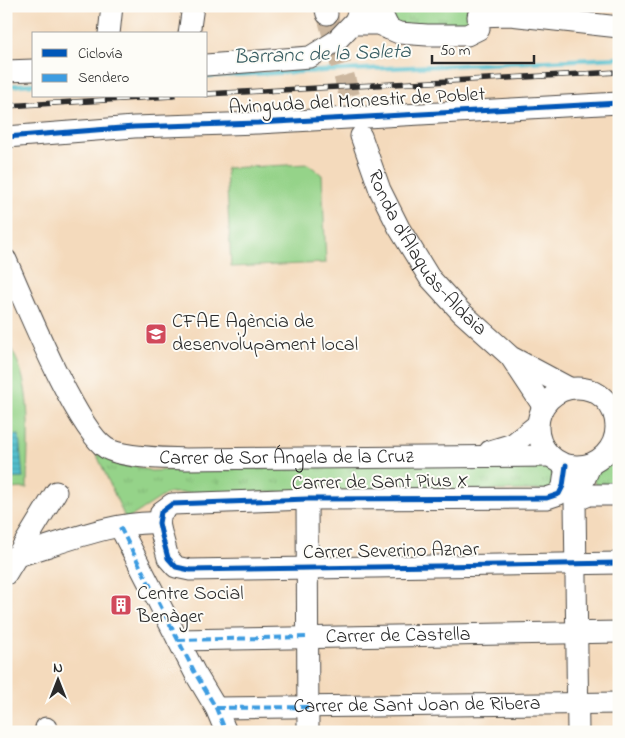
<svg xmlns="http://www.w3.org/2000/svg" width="625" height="738" font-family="'Indie Flower',sans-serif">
<defs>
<pattern id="grass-tufts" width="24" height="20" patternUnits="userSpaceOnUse" patternTransform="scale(1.25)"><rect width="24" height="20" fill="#95d389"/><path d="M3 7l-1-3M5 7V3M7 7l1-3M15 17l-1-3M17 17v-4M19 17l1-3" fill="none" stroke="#81b576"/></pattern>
<pattern id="water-rules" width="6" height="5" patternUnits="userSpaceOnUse" patternTransform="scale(1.25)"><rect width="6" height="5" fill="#52becc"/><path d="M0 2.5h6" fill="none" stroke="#449ba6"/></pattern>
</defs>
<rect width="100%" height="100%" fill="#fdfcf7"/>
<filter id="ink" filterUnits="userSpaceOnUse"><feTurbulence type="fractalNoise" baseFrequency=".02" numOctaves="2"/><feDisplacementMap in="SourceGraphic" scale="10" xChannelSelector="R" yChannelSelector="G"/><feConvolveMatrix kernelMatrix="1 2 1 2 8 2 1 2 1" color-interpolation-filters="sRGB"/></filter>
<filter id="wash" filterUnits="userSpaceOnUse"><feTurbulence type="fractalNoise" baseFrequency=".0096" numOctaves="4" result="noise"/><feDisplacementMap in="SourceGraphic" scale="20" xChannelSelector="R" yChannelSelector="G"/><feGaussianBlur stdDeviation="1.12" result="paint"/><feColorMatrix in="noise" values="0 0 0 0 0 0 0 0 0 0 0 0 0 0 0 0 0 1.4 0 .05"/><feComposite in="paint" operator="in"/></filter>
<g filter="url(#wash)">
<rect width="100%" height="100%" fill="#f4dabc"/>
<path fill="url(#grass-tufts)" stroke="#607f5a" d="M382,6H467L473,27L397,26Z
M96,453L151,471L266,465L539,461L552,466L556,474L553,490L168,493L126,520Z
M619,464V492L598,491L593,479C598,466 606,465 619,464Z"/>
<path fill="#95d389" stroke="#607f5a" d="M308,164L322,175L326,263L231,267L226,168Z
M6,339C11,349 18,360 21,371C32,408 27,450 27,488L6,489Z"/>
<path fill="url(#water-rules)" stroke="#3e747c" d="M19,435L23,478L6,479V436Z"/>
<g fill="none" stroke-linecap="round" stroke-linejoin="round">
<path stroke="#52becc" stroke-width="4.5" d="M206,76L619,58
M6,86L34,84"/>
</g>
</g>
<g filter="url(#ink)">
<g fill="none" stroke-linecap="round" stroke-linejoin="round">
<path stroke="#ccb79f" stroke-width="21" stroke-dasharray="21 11" stroke-linecap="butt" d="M327,14L360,134"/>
<g stroke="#494541" stroke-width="23">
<g id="minor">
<path d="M325,6L327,14"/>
<path d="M378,6L389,29"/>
<path d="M353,24H378L399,33L427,35H467L479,29L478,16L510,15L619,27"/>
<path d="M109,34L112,6"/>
<path d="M189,34L193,6"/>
<path d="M206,65L310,57L336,41L355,21L361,6"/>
<path d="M6,71L34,70"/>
<path id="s1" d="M361,136L380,190L399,228L429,277L461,312L511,357L569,388"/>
<path d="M6,137L134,127L258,123L619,103"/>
<path id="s2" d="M6,260C23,298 76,429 106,448C122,458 165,458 185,459L550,456"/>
<path d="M512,359L543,406"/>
<circle cx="577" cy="427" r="39"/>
<path d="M490,451L513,444L537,425"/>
<path d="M566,465L563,486L559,494L547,498L307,499L172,504L161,512L159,523L161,532L168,558L176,567L190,570L619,563"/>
<path d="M307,499L308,732"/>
<path d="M575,501L589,495H619"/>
<path d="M120,527L195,673L216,708L226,732"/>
<path d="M6,559C52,547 112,520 159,523"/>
<path d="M6,574L56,492"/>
<path id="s3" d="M178,640L619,632"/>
<path id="s4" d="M216,708L619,703"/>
<path d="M46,732V728"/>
<path d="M578,732L575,501L591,464"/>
</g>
</g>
<use href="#minor" stroke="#fff" stroke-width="21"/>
<g stroke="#2b2b2b" stroke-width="5.5">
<path id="rail" d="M206,94L619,72
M6,106L173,96"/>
</g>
<use href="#rail" stroke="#fdfcf7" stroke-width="4" stroke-dasharray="11" stroke-linecap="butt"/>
<path stroke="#3d9ce1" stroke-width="4" stroke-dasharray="8 4" stroke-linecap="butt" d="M120,527L195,673L216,708L226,732
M178,640L307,637
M216,708L308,707"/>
<g stroke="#fdfcf7" stroke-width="8">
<path id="cycleway" d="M6,137L134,127L258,123L619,103
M566,465L563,486L559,494L547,498L307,499L172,504L161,512L159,523L161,532L168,558L176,567L190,570L619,563"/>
</g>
<use href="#cycleway" stroke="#0057b8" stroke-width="5"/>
</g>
</g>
<defs>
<g id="school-square" transform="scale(1.125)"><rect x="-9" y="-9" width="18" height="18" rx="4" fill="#d1495b" stroke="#fdfcf7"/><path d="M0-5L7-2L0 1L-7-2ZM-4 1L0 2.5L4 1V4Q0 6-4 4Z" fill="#fff"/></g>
<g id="building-square" transform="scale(1.125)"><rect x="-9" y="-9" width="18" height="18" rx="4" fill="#d1495b" stroke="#fdfcf7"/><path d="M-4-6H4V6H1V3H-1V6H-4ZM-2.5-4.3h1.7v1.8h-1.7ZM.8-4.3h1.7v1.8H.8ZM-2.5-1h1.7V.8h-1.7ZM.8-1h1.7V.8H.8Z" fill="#fff"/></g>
</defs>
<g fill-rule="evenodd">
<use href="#school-square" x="156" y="334"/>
<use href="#building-square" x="121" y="605"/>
</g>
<g text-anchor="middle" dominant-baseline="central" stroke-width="4" stroke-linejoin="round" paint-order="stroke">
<g font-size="20" fill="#2b2b2b" stroke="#fdfcf7">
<text transform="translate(357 102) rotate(-3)">Avinguda del Monestir de Poblet</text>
<text stroke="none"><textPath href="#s1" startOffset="136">Ronda d'Alaquàs-Aldaia</textPath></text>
<text stroke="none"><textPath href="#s2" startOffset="396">Carrer de Sor Ángela de la Cruz</textPath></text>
<text transform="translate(380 483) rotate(-1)">Carrer de Sant Pius X</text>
<text transform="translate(391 552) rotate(-1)">Carrer Severino Aznar</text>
<text stroke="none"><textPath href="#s3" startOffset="220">Carrer de Castella</textPath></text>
<text stroke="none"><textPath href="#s4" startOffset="201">Carrer de Sant Joan de Ribera</textPath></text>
</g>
<g font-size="20" fill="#2b2b2b" stroke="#fdfcf7" text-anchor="start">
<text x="172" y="322">CFAE Agència de<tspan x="172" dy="23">desenvolupament local</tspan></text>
<text x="137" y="594">Centre Social<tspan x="137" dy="23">Benàger</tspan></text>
</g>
<g font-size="21" font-style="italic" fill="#395e63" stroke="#fdfcf7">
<text transform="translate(322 55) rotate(-2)">Barranc de la Saleta</text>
</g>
</g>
<rect width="625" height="738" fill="none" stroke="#fdfcf7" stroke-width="25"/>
<rect x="32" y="32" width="175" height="65" fill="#fdfcf7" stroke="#a9a8a5"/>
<rect x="42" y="49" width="25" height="8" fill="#0057b8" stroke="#a9a8a5"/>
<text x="78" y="58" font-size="15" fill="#2b2b2b">Ciclovía</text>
<rect x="42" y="74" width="25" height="8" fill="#3d9ce1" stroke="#a9a8a5"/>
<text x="78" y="82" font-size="15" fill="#2b2b2b">Sendero</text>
<g transform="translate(58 680)" stroke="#fdfcf7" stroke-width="4" paint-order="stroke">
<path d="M0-4L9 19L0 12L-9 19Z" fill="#2b2b2b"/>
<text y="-8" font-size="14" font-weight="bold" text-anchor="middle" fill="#2b2b2b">N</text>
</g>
<path d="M432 55v8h102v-8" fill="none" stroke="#2b2b2b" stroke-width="2.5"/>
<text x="440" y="55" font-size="15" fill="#2b2b2b" stroke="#fdfcf7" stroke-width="4" paint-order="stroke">50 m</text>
</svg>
